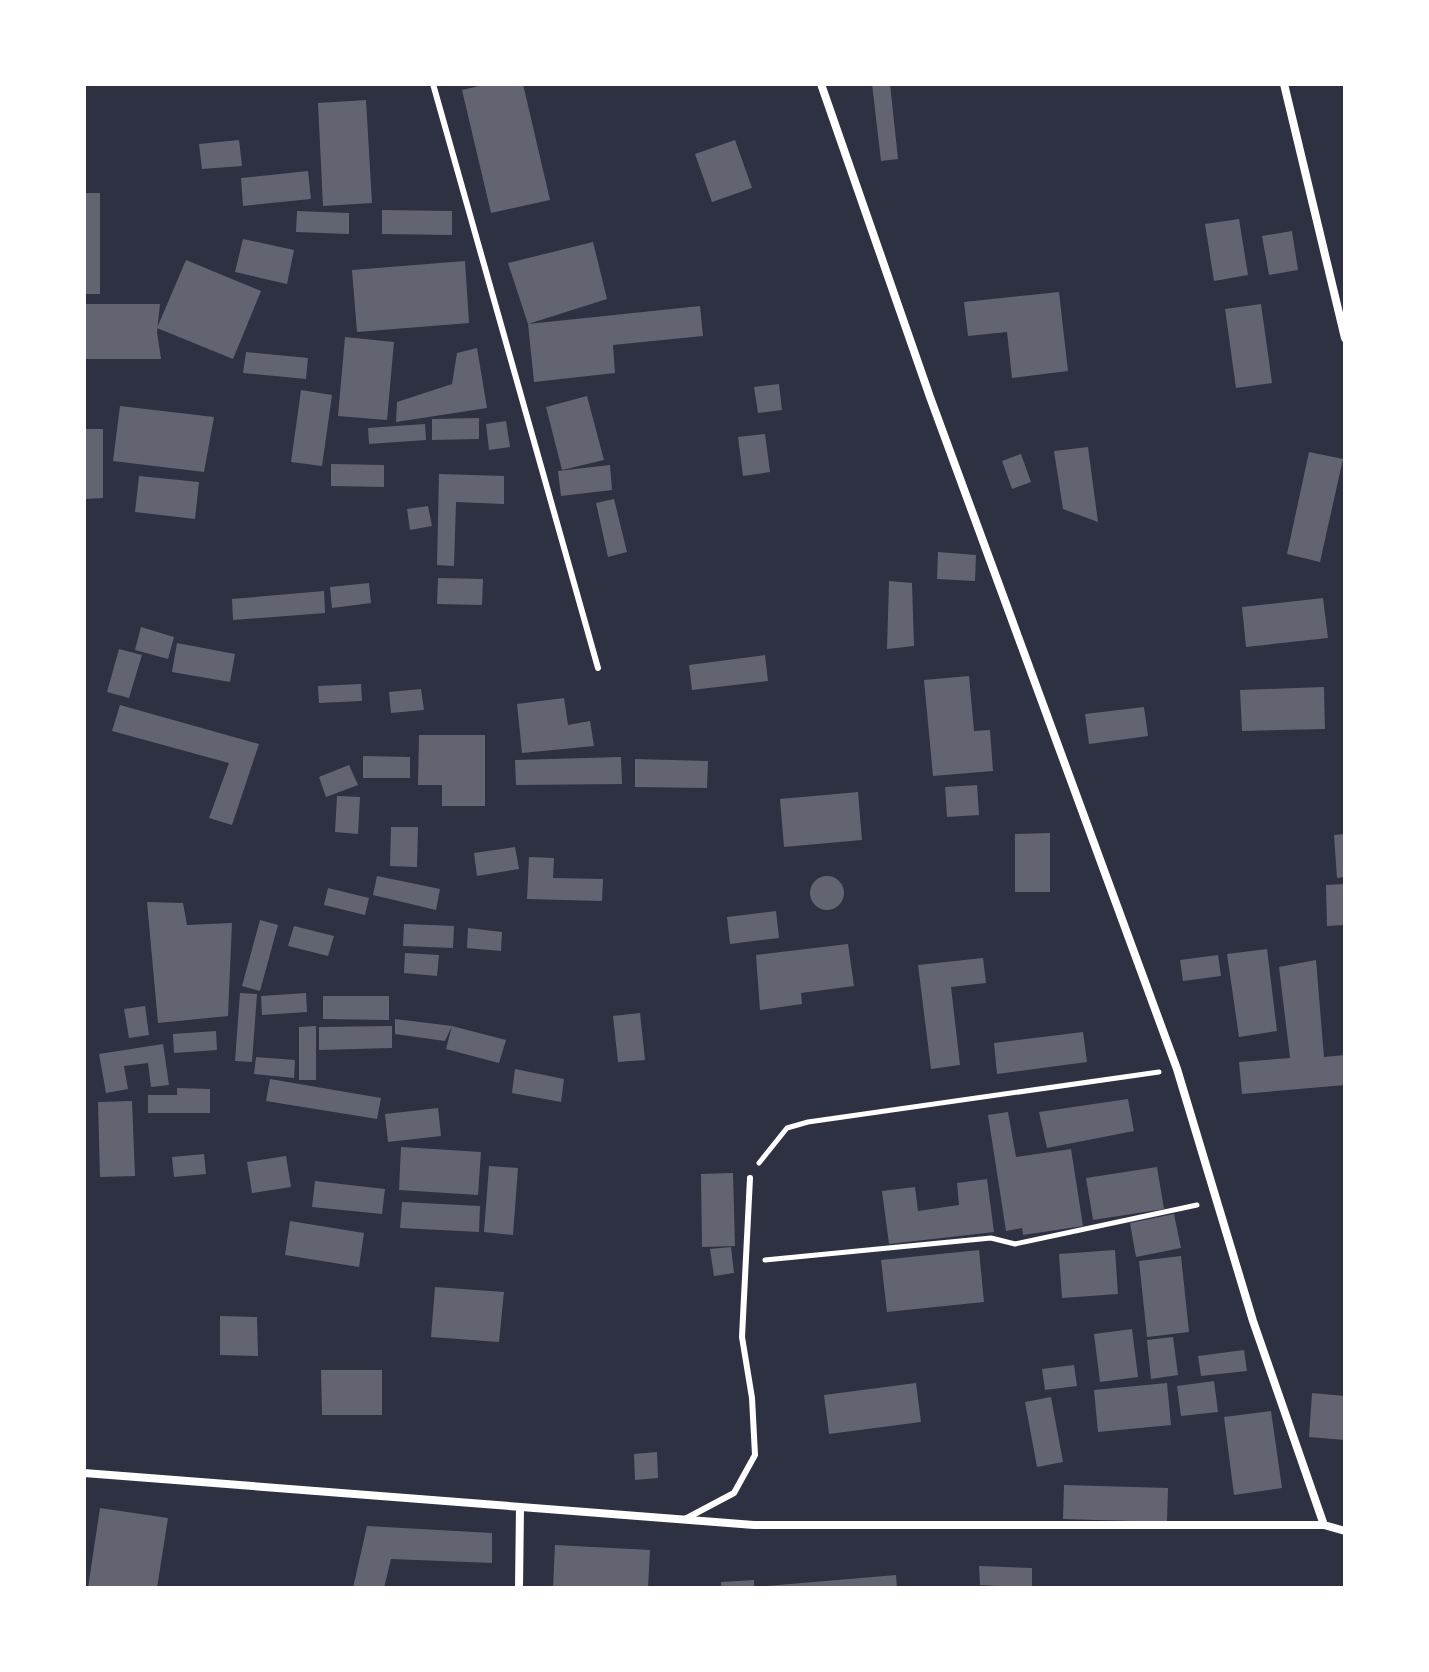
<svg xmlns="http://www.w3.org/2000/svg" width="1429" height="1672" font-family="Barlow,sans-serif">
<rect width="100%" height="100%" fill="#2d3142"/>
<path fill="#626471" d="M488,84H523L550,200L491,213L462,90Z
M872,84H890L898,159L881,161Z
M366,100L372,203L323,206L318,103Z
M239,140L242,166L202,169L199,144Z
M735,140L752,188L712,202L695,154Z
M308,171L311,199L243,206L241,178Z
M84,193H100V294H84Z
M382,210L452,211V235L382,234Z
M297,211L349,213V234L296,232Z
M1239,219L1248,275L1214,281L1205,224Z
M1292,231L1298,270L1269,275L1262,236Z
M243,239L294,250L287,284L235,272Z
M593,242L607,299L528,324L508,263Z
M186,260L261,291L233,359L157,328Z
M465,261L469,323L357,332L352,270Z
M1059,292L1068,371L1012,378L1007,332L968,336L964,302Z
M84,304H160L157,332L161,359H84Z
M1261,304L1272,383L1236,388L1225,309Z
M700,306L703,336L613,345L615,373L534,382L528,324Z
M345,337L394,342L387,420L338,416Z
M477,348L487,408L396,422L397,402L452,384L457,353Z
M246,352L308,358L306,379L243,373Z
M779,384L782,410L758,413L754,387Z
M301,390L332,395L322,466L291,462Z
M587,396L604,460L562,470L546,407Z
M120,406L214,417L204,472L113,461Z
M479,418V439L432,440V419Z
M506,421L510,447L489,450L486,424Z
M425,424L426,440L369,444L368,428Z
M84,429H103V498L84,499Z
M765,434L770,472L743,476L738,437Z
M1088,447L1098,522L1063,509L1054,451Z
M1309,452L1343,459L1320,562L1287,554Z
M1021,454L1031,482L1012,489L1002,461Z
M331,464L384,465V487L331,486Z
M610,465L612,490L561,496L558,471Z
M439,474L504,476V504L456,502L454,566L437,565Z
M139,476L199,482L195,519L135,512Z
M614,499L627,552L608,557L596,503Z
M428,506L432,526L410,530L407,509Z
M938,552L976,555L975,581L937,579Z
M438,578L483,579L482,605L437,604Z
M889,581L912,583L914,646L887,649Z
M369,583L371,603L332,608L330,587Z
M324,591L325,613L233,620L232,599Z
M1323,598L1328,638L1246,647L1242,607Z
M141,627L174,637L168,659L135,650Z
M177,643L235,654L230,682L172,672Z
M119,649L142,655L129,698L107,692Z
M765,655L768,681L692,690L689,665Z
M969,676L974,731L990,730L993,771L933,776L924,680Z
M361,684L362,701L319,703L318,686Z
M1324,687L1325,729L1242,731L1240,690Z
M421,689L424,710L391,713L389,692Z
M564,698L568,725L590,721L594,746L522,753L517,704Z
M120,705L259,744L232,825L209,818L229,763L112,731Z
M1144,707L1148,736L1089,744L1085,714Z
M419,735H485V806H442V785H418Z
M363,756L410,757V778H363Z
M621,757L622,784L516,785L515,760Z
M635,759L708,761L707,788L635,787Z
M349,765L358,785L326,797L319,777Z
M977,785L979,815L947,817L945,787Z
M858,792L862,840L784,847L780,799Z
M337,796L360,797L358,834L335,832Z
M391,827H418L417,867L390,866Z
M1050,833V892H1015V834Z
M1345,834V877L1337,878L1334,835Z
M515,847L519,869L477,876L474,853Z
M529,857L554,858L553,878L603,879L602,901L527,899Z
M377,876L440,889L436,910L373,895Z
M810 893a17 17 0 1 1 34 0a17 17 0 1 1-34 0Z
M1345,884V925L1327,926L1326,885Z
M328,888L369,898L365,915L324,905Z
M147,902L183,903L187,925L232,923L228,1016L158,1023Z
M776,911L779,938L730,944L727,917Z
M260,920L278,925L260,991L242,986Z
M404,924L454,926L453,948L403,946Z
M294,926L334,936L328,956L288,946Z
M468,928L502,932L501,951L467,948Z
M848,944L854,986L801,993L802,1004L760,1010L756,955Z
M1267,949L1277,1031L1239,1037L1227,954Z
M405,953L439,955L437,976L404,973Z
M1218,955L1221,976L1183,981L1180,960Z
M983,958L986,983L951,987L960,1065L931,1069L918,965Z
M1316,960L1324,1057L1345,1055V1085L1242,1094L1239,1062L1290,1058L1279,967Z
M240,993L257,994L252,1062L235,1061Z
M306,993L307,1012L262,1015L261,996Z
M323,996H389V1020L323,1019Z
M145,1006L149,1035L129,1038L124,1009Z
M640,1013L645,1060L618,1062L613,1016Z
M395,1019L452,1026L506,1040L499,1063L446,1049L452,1026L445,1041L395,1034Z
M316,1026V1080H299V1027Z
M392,1026V1048L319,1050V1027Z
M216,1031L217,1050L174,1053L173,1034Z
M1083,1032L1087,1062L997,1074L994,1043Z
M163,1044L169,1085L151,1087L148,1063L124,1066L128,1089L106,1093L99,1054Z
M256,1057L295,1060L294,1078L254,1074Z
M515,1069L564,1079L561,1102L512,1093Z
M270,1079L381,1098L377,1119L266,1101Z
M177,1088L210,1089V1113H148V1095H177Z
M1128,1099L1134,1131L1047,1148L1039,1112Z
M132,1101L135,1176L100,1177L98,1102Z
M438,1108L441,1136L388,1142L385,1114Z
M1008,1112L1016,1157L1071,1149L1083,1226L1023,1235L1022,1228L1006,1231L988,1115Z
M401,1147L481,1152L478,1195L399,1190Z
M204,1154L206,1174L174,1177L172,1157Z
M286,1156L291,1187L252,1193L247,1162Z
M489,1166L518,1168L513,1235L484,1232Z
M1157,1167L1164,1209L1093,1220L1086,1178Z
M733,1173L735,1246L702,1247L701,1174Z
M987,1179L994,1232L889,1244L882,1191L915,1187L918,1211L959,1205L957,1183Z
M315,1181L385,1189L382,1214L312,1207Z
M402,1202L480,1206L479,1232L400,1228Z
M1174,1214L1181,1248L1136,1257L1130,1223Z
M290,1221L364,1233L359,1267L285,1255Z
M731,1247L734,1273L714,1276L710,1249Z
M979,1250L984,1302L887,1312L881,1260Z
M1115,1250L1118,1294L1062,1298L1059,1254Z
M1181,1256L1189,1332L1147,1337L1139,1261Z
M435,1287L504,1292L499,1342L431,1337Z
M220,1316L257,1317L258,1356L220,1355Z
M1132,1329L1138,1377L1100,1382L1094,1334Z
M1173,1337L1178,1375L1151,1379L1147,1340Z
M1244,1350L1247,1371L1201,1376L1198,1356Z
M1074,1365L1077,1386L1045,1390L1042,1369Z
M321,1370H382V1415H322Z
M1214,1381L1218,1412L1181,1416L1177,1386Z
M916,1383L921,1422L829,1434L824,1395Z
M1167,1383L1171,1425L1098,1432L1094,1390Z
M1312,1393L1345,1396V1440L1309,1437Z
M1051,1397L1063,1462L1037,1467L1025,1402Z
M1271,1411L1282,1488L1234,1495L1224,1417Z
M657,1452L658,1478L635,1480L634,1454Z
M1064,1485L1168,1488L1167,1522L1063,1519Z
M100,1508L168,1518L157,1588H88Z
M367,1526L492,1533V1563L391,1559L384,1588H353Z
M555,1545L650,1550L648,1588H553Z
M979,1566L1032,1568V1588L980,1585Z
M896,1575L897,1588H766V1586Z
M754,1580V1588H721V1582Z"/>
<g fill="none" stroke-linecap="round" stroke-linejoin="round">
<path stroke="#fff" stroke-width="5" d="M759,1163L787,1128L808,1122L1159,1072
M765,1260L991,1238L1015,1244L1197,1205"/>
<path stroke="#fff" stroke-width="6" d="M433,84L598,668
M685,1519L734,1493L755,1455L752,1398L742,1337L750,1178"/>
<path stroke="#fff" stroke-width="8" d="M821,84L930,397L1177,1069L1253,1321L1324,1525
M1284,84L1345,338
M84,1473L754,1525H1324L1345,1531
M519,1588L520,1507"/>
</g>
<rect width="1429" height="1672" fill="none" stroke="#ffffff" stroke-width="172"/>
</svg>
